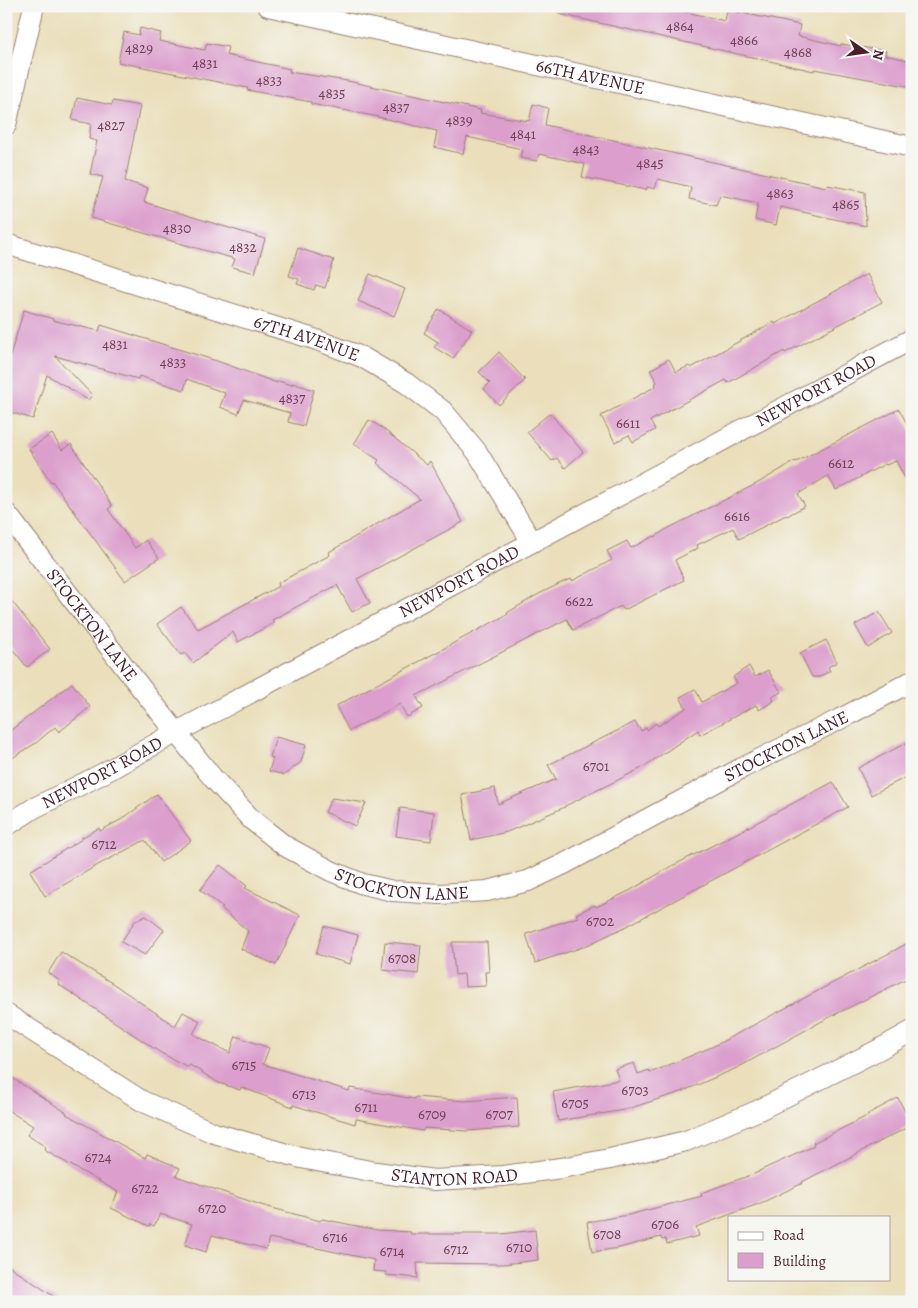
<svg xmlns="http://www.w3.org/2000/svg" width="918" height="1308" font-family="Alegreya,serif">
<rect width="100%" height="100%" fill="#f6f6f2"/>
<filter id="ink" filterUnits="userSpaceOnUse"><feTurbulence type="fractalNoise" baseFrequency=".02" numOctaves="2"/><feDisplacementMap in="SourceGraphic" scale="10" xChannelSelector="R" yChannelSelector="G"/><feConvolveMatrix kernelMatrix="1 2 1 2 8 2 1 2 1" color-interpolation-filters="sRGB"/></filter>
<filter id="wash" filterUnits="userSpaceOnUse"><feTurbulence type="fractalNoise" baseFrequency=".0096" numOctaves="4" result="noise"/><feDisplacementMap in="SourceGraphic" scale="20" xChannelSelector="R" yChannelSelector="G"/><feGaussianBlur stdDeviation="1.12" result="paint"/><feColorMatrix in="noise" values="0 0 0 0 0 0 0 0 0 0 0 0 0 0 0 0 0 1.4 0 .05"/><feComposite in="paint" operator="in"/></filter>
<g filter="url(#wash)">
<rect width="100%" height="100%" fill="#eadfba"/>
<g id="blocks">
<path fill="#db9ecd" d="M560,6H661L725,21L727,10L800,25L798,36L841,46V44L886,51L885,55L912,61V87L814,69V71L559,14Z
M140,28L161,33L159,41L205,50L207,43L228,47L226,55L290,69L289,72L348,81L481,110L480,113L529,121L533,104L548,108L545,125L826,187L827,185L865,192L866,226L780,207L776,225L755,220L758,203L720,195L716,205L689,199L691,187L658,179L655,189L647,187L646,190L582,177L585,164L539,154L537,161L520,158L522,149L467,137L463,154L434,147L437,131L374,116L311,104V102L247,90L248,88L118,62L124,32L139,35Z
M77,98L112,105L113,101L140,106L125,181L148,188L144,202L265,239L255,273L232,267L235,259L91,218L103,177L90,174L97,141L89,139L91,124L72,120Z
M298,248L334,260L325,288L316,285L314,290L297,284L299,279L289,276Z
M370,274L405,289L394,316L358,301Z
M867,274L882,302L785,353L784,351L728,383L726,380L650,421L655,430L633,442L629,435L615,442L601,416L656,386L655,384L657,382L650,370L669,359L676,372L689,366L691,368L774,322L775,324Z
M439,309L472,330L453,359L434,347L438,342L424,333Z
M24,310L53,319L52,320L99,331L101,325L220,362L277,383L278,381L292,385V383L314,390L304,426L288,422L290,413L244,400L238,414L220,407L225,393L187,379L184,390L139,376L138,379L55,356L92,395L88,400L47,375L33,419L6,411V369Z
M499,352L525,380L499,405L484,389L490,383L479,372Z
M899,409L912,433V492L896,461L886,465L885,464L836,490L828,476L798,494L805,506L787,516L786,515L739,539L733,528L697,545L698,548L675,560L684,580L624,610L621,606L573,630L567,619L416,696L423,708L407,717L400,704L349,731L336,706L508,614L507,613L537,595L561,583L571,579L572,581L612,560L607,551L627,541L631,548L654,536L655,537L665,530L758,483L795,461L796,462Z
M550,413L583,452L565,468L557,458L552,461L527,432Z
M369,420L381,427L427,465L430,461L463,522L357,579L370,603L352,612L337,585L272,620L274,623L238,642L233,632L193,663L185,653L181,655L157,624L181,607L198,629L279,586L278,583L330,555L329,552L420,499L377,463L379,460L354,444Z
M52,434L62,450L71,444L112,506L108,509L135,548L146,540L159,558L125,581L52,481L51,482L29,449Z
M6,594L50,649L27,667L6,641Z
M879,612L892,633L868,648L855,625Z
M826,640L837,662L828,667L830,671L819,677H812L800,653Z
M749,666L755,677L768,670L781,692L772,697L774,701L759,710L756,705L700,735L698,730L642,768L565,806V807L507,832L471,840L462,795L495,788L498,804L556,779L548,765L635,722L641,731L646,728L647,730L656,723L658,726L686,708L680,697L695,689L702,702L737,683L733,677Z
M72,683L90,707L59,732L55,727L36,743L6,762V734Z
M276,737L306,745L301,762L284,775L269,771L273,758L270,757Z
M912,740V774L871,795L858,768Z
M833,782L848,807L627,926L583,947L535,963L526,934L578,917L576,914L595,905L596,907L631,890L672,866L737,833Z
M157,794L191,841L161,862L145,840L96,866L45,896L30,871L82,839L81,838L99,828L100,831L122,819Z
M332,798L366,803L355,826L325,812Z
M400,808L434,812L431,841L396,836Z
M220,865L247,886L245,888L300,915L276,965L241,949L248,931L221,908L223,907L200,890Z
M146,916L164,930L145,955L121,942L135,921Z
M324,926L358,935L350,964L316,954Z
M912,941V976L826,1019L737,1068L681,1092L624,1110L558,1121L553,1092L619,1080L615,1069L634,1063L638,1074L649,1070L650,1073L714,1046Z
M385,942L421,945L418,974L382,970Z
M452,942H487L489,972H485L486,986L465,987L464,974L455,975Z
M61,952L112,983L175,1026L183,1012L200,1021L193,1034L230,1053L236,1036L269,1048L263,1064L349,1091L350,1088L415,1099V1097L465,1101L517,1097L519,1127L467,1131L424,1128L423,1131L356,1119L355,1124L293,1105V1107L241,1087L240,1090L219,1083L190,1065L188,1067L161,1053L58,984L60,981L48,973Z
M6,1074L67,1113L66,1114L145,1158L147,1154L180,1168L176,1176L261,1205L320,1221L322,1219L377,1230L411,1232L410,1234H501L535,1230L538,1260L504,1264L417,1263L418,1278L386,1275V1272L373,1271L374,1260L269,1238L266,1249L212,1235L206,1252L185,1245L192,1224L160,1214L154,1226L150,1224L149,1226L111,1208L118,1192L44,1150L46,1147L27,1135L33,1126L6,1109Z
M898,1098L912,1125L802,1182L803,1183L761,1203L696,1227L699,1236L667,1244L666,1239L662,1240L661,1237L619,1248L592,1252L587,1222L628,1215L702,1196L701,1193L759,1172V1171L814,1146L813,1143L869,1115L868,1114Z
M6,1264L62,1302H14L6,1296Z"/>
</g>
</g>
<g filter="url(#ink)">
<use href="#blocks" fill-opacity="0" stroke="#9a7f72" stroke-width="1"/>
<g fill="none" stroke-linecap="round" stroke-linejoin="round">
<g stroke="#9a7f72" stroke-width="22">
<g id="minor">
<path id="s1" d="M268,6L912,147"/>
<path d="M6,125L34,6"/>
<path id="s2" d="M6,244L314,339L362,357L406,383L443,411L477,452L532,542"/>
<path id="s3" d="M6,513L141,688L212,777L252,820L285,846L331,871L363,884L393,891L440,894L487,891L528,881L564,864L742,768L846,716L912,681"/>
<path id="s4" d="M6,826L34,808L100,775L177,732L912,339"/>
<path id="s5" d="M6,1014L142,1101L214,1133L301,1158L376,1172L434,1180L503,1176L561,1168L610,1159L686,1141L759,1110L878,1050L912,1031"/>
</g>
</g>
<use href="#minor" stroke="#fff" stroke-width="20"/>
</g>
</g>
<g text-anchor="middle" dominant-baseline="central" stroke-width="4" stroke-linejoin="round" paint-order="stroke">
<g font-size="15" fill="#6e3f54">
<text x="680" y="26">4864</text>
<text x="744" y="40">4866</text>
<text x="139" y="48">4829</text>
<text x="798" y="52">4868</text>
<text x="205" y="63">4831</text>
<text x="269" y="80">4833</text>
<text x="332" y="93">4835</text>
<text x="396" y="107">4837</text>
<text x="459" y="120">4839</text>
<text x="111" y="125">4827</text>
<text x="523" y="134">4841</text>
<text x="586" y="149">4843</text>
<text x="650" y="163">4845</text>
<text x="780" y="193">4863</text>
<text x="846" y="204">4865</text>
<text x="177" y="228">4830</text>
<text x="243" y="247">4832</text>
<text x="115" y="344">4831</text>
<text x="173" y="362">4833</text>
<text x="292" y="398">4837</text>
<text x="628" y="423">6611</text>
<text x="841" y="463">6612</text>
<text x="737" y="516">6616</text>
<text x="579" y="601">6622</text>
<text x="596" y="766">6701</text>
<text x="104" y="844">6712</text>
<text x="600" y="921">6702</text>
<text x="402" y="958">6708</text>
<text x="244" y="1065">6715</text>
<text x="635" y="1090">6703</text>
<text x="304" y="1094">6713</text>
<text x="575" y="1103">6705</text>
<text x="366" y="1107">6711</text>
<text x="432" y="1114">6709</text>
<text x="499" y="1114">6707</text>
<text x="98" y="1157">6724</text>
<text x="145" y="1188">6722</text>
<text x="212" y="1208">6720</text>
<text x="665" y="1224">6706</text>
<text x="607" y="1234">6708</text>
<text x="335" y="1237">6716</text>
<text x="519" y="1247">6710</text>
<text x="456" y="1249">6712</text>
<text x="392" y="1251">6714</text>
</g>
<g font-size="18" fill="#4a1f2b" stroke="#f6f6f2">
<text stroke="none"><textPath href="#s1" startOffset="330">66TH AVENUE</textPath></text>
<text stroke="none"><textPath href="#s2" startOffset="315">67TH AVENUE</textPath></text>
<text stroke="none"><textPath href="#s4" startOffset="920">NEWPORT ROAD</textPath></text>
<text stroke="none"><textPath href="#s4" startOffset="515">NEWPORT ROAD</textPath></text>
<text stroke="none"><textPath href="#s3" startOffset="141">STOCKTON LANE</textPath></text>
<text stroke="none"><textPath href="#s3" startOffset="981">STOCKTON LANE</textPath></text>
<text stroke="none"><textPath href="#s4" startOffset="110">NEWPORT ROAD</textPath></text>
<text stroke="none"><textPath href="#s3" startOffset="561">STOCKTON LANE</textPath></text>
<text stroke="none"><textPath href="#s5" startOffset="486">STANTON ROAD</textPath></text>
</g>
</g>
<rect width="918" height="1308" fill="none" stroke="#f6f6f2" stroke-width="25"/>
<rect x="728" y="1216" width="162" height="65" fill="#f6f6f2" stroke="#b1a0a2"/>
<rect x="738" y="1232" width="25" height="8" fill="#ffffff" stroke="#b1a0a2"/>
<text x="773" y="1240" font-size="15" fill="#4a1f2b">Road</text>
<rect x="738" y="1253" width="25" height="15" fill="#db9ecd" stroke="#b1a0a2"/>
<text x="773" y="1266" font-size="15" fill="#4a1f2b">Building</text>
<g transform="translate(866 52) rotate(103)" stroke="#f6f6f2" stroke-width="4" paint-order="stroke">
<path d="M0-4L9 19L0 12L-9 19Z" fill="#4a1f2b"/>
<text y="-8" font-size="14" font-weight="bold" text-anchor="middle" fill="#4a1f2b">N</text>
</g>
</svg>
